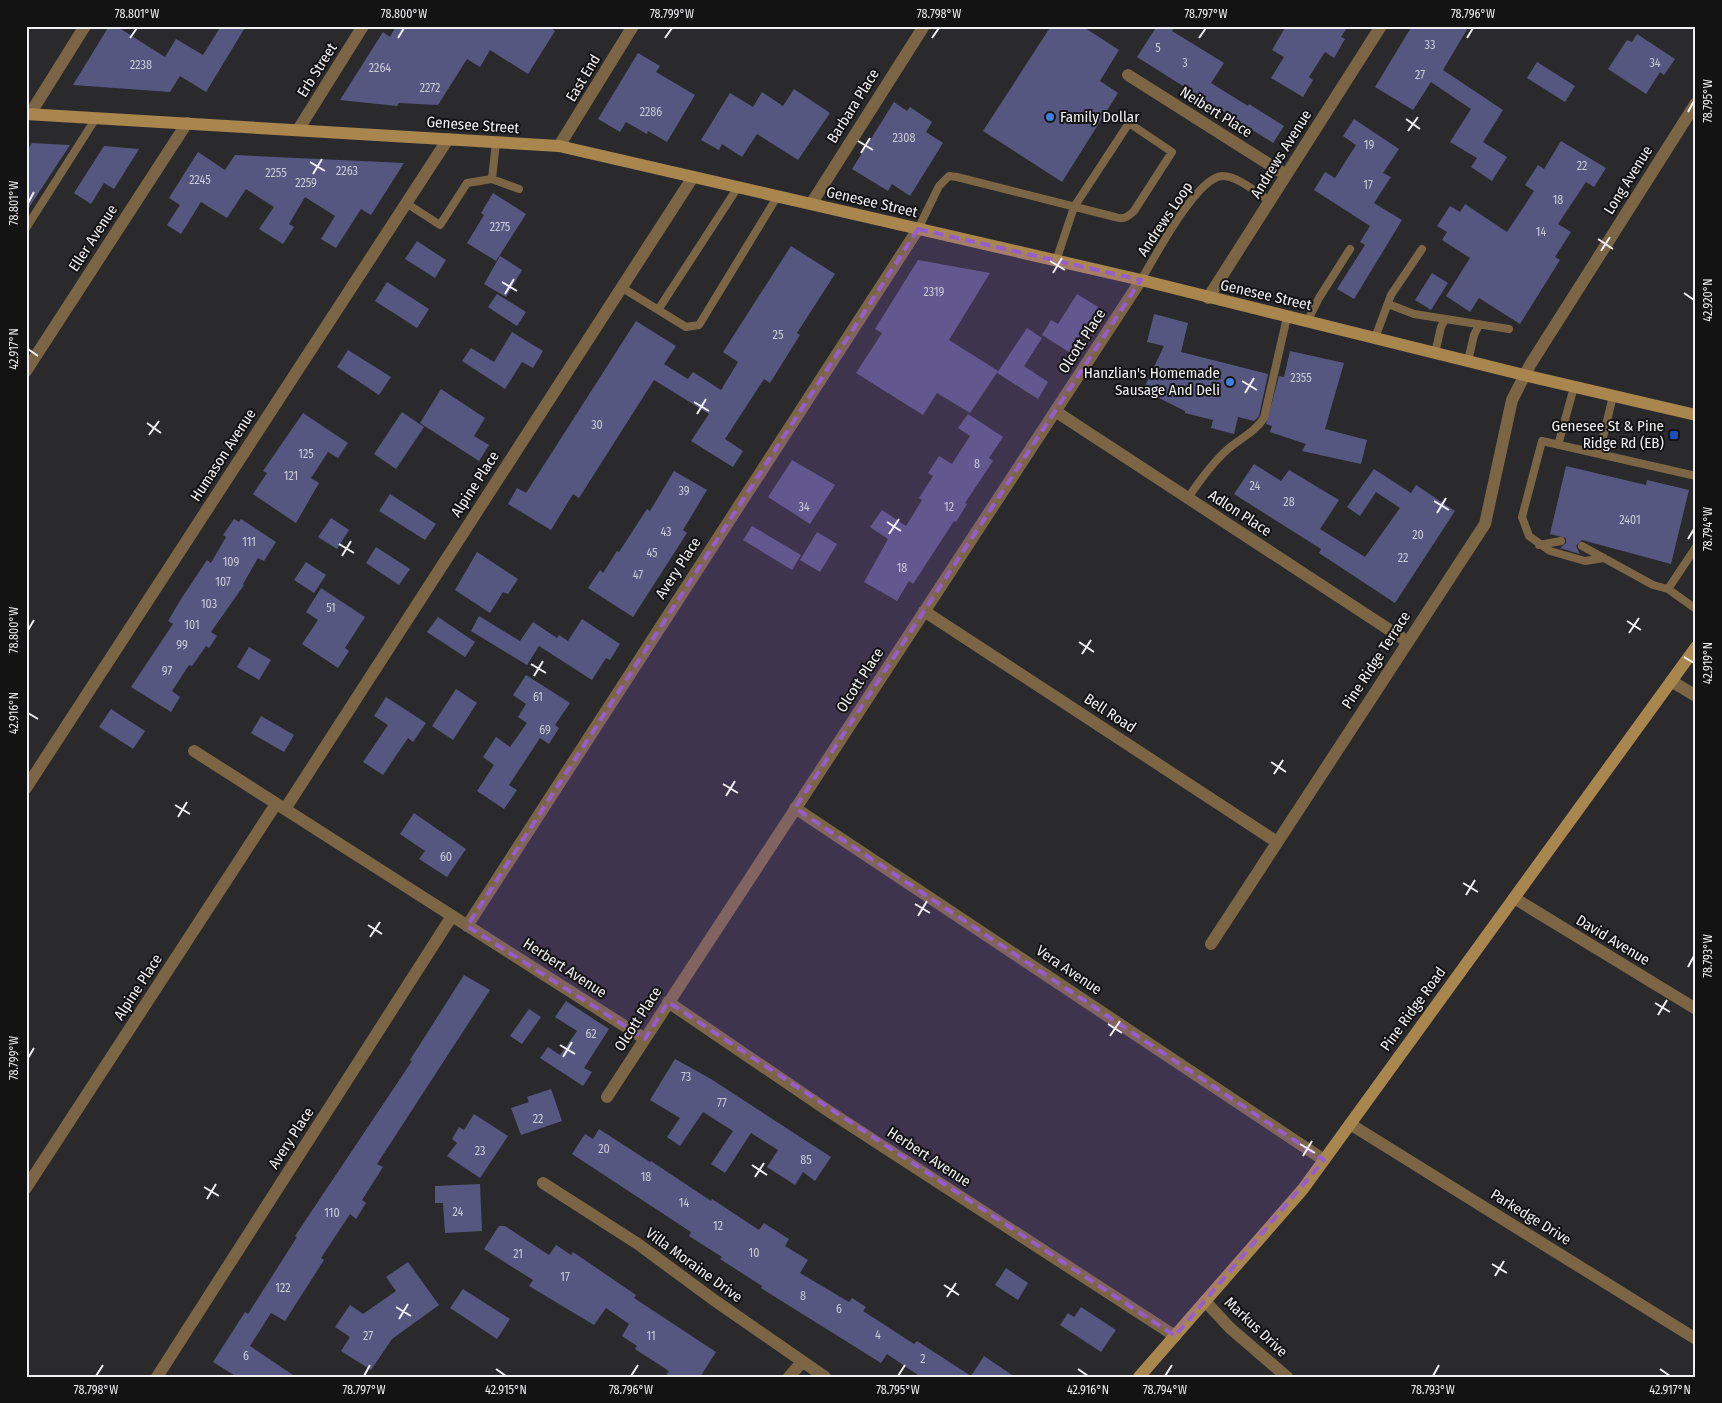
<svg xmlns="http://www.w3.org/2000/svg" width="1722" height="1403" font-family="'Fira Sans Condensed',sans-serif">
<rect width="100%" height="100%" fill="#2a2a2d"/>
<path fill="#555780" d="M109,26H116L165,57L176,39L203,55L221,26H246L206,92L180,76L170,92L73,85Z
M396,26H548L555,31L528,74L490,50L480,67L467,59L438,105L399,103L397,106L340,100L383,32L390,37Z
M1051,26H1082L1119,50L1100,81L1118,93L1062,182L983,131Z
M1157,26H1175L1172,31L1224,63L1211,83L1248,106L1249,104L1284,126L1273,143L1137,57Z
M1286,26H1348L1341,37L1345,39L1334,58L1325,52L1309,77L1313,80L1303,97L1271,78L1284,57L1272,50Z
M1412,26H1469L1443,70L1503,110L1483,142L1507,157L1492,181L1471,167L1477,158L1450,142L1471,109L1431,82L1413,110L1375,87Z
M1637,34L1675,59L1664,75L1660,72L1646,94L1608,69L1627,40L1632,42Z
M638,53L660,66L656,72L695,95L667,142L648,131L647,134L626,122L620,132L598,119Z
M1537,62L1575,86L1565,102L1527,78Z
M794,89L830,113L798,160L757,134L742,157L722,144L719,150L701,140L730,93L753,107L762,92L783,106Z
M894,102L907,111L910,107L932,122L926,132L943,143L910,196L892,184L888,191L852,169Z
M1354,119L1399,149L1383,173L1391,177L1374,203L1402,220L1354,299L1337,289L1365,245L1360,242L1370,226L1314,190L1325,172L1335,178L1356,145L1343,136Z
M1561,141L1606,168L1594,187L1586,182L1558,224L1571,232L1555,257L1560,260L1520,324L1479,298L1470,312L1446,296L1470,258L1442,240L1447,232L1437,226L1450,206L1460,212L1465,204L1507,232L1534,191L1525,185L1538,165L1544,169Z
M32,143L70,145L26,212V152Z
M104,146L139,149L114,189L104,183L91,204L74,193Z
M198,152L225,170L235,155L404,163L371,215L361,209L336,248L321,239L335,216L305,197L289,224L294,227L283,244L259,229L274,207L246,189L227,218L201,202L181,234L167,225L180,205L169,198Z
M493,193L526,214L496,261L467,243L484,215L481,213Z
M417,241L446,260L435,278L405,259Z
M791,246L835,274L797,333L800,335L770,383L764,379L725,439L743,451L733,467L691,441L709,414L654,380L579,498L573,494L551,530L508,504L517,488L526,493L636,321L676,346L664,364L688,379L693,372L721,390L738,362L723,352Z
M500,256L522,270L506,297L484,284Z
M918,260L990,273L949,340L998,371L970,413L937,393L923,415L856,373L882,333L875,329Z
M1432,273L1448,283L1431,310L1415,300Z
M387,282L429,309L417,328L375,301Z
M497,294L526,312L517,326L488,307Z
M1077,294L1098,307L1069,352L1042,335L1051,320L1058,324Z
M1154,314L1188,323L1181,352L1268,374L1259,416L1254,421L1238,417L1234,434L1211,428L1213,420L1185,413V411L1143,390L1164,346L1147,342Z
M1027,328L1042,338L1024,366L1048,382L1038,399L997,373Z
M512,332L543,351L533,368L522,362L505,389L462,361L471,348L494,362Z
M348,350L391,377L379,395L337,367Z
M1290,351L1344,363L1325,429L1367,440L1361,464L1302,451L1306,444L1270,432L1272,426L1266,424L1279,376L1284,377Z
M441,389L485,418L474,436L489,445L479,461L420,423Z
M402,412L424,427L396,469L374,454Z
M303,413L348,443L338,458L328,452L311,478L319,483L296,523L253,494L267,473L263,471Z
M968,414L1003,437L989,458L993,461L965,503L967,504L956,522L954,521L913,584L909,581L897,601L864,582L888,539L870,527L882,510L906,526L922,500L919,498L933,476L928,473L939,456L952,464L970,436L958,428Z
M792,460L835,485L810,524L768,497Z
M1254,464L1281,481L1289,470L1339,500L1320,529L1365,557L1400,508L1376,492L1360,516L1347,507L1374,469L1411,493L1416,485L1455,511L1395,603L1319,553L1321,549L1234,494Z
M1566,466L1646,485L1647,480L1689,490L1671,564L1582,540L1576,546L1580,554L1560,548L1566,543V538L1550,534Z
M674,471L707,490L683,530L687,533L633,617L588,588L600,570L603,573L617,551L619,552L647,509L650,511Z
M390,494L436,524L425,540L379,511Z
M331,518L349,530L337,549L318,537Z
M234,519L239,522L241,519L276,542L264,561L258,558L243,584L244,585L211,632L217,636L209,648L206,646L192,666L189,665L172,691L180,697L171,712L131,687L173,624L168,621L181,599L207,560L211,563L226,537L223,535Z
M752,526L801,555L792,570L743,540Z
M817,532L837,544L820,572L800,560Z
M376,547L410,569L399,585L366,563Z
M477,552L518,579L508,594L503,592L490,613L455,590Z
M306,562L326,575L314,593L294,580Z
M321,588L365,617L345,648L349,651L338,668L302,644L318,620L306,612Z
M479,616L520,641L533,622L557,638L559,635L568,641L582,619L620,644L610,660L606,658L592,680L539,646L527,665L471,631Z
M438,617L475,642L465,657L427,632Z
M249,647L271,660L259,680L237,667Z
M526,675L570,703L555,725L559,728L549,744L540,738L509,785L517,790L504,809L477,791L494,765L483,757L496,737L510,747L527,723L518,717L526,704L513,695Z
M456,689L477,703L453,740L432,726Z
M386,697L426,723L413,742L408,738L383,775L363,762L388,725L374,716Z
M111,709L145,731L133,749L99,727Z
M261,716L294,735L284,752L251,733Z
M414,813L466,849L447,877L419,859L425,851L400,834Z
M464,975L490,990L377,1164L383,1167L362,1200L366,1203L356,1219L350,1214L321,1258L324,1260L285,1321L271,1313L250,1346L296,1377H237L213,1362L245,1312L248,1314L297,1237L295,1236L412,1061L410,1060Z
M566,1001L609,1029L584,1068L592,1072L583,1086L540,1058L548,1047L560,1055L577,1031L555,1017Z
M529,1009L541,1017L522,1044L510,1036Z
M675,1059L711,1079L831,1157L815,1181L803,1172L795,1185L767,1167L778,1150L751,1133L725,1173L711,1164L733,1131L703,1112L680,1146L667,1137L680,1118L650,1100Z
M551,1089L562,1121L521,1135L511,1108L529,1102L527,1097Z
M474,1114L508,1136L480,1178L447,1156L457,1143L452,1139L459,1127L464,1130Z
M599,1129L650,1162L651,1161L711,1201L712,1199L759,1230L764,1223L789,1239L785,1246L808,1260L800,1273L849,1302L852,1298L866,1307L863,1311L914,1344L917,1341L971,1376L984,1356L1015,1377H921L887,1354L881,1363L761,1288L762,1286L720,1259L722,1257L689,1236L691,1232L572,1154L585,1134L593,1139Z
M480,1184L482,1231L445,1233L443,1203H435V1186Z
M499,1226H505L549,1255L556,1245L571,1255L573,1252L636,1295L634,1298L716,1352L700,1377H665L669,1371L635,1349L637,1346L622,1336L629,1324L606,1308L594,1325L529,1286L533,1280L484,1249Z
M408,1262L439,1305L392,1339L371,1370L341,1351L350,1337L335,1327L350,1305L363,1314L396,1291L386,1277Z
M1006,1268L1028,1283L1018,1300L995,1285Z
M463,1289L510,1319L497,1339L450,1308Z
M1081,1307L1116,1330L1101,1352L1060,1325L1068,1313L1074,1317Z"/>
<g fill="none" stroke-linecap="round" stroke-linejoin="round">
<path stroke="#7c6544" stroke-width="8" d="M492,179L496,142
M406,203L440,225L467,183L492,179L519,189
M26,228L96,118
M918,229L939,186L949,176L957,177L1115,217C1124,220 1127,217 1134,211L1172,152L1129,123L1074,207L1056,261
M1141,280C1155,257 1196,178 1222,176C1238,176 1257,193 1270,201
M621,287L686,327L699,325L777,197
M1388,304L1414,314L1509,329
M658,310L738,187
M1307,322L1319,298L1350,249
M1375,338L1391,295L1422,249
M1435,353L1441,327L1445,320
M1468,361L1474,335L1479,325
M1558,445L1574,387
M1599,454L1613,396
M1188,498C1200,480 1212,463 1228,449C1241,438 1255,432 1264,418L1287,317
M1539,545L1561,541
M1582,546L1653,585L1668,589L1696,609
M1604,558L1585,561L1550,551L1529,536L1522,517L1542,441L1696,476
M1668,589L1696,547"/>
<path stroke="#7c6544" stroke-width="12" d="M1128,75L1286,175
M30,114L85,26
M298,130L363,26
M559,146L633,26
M811,204L924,26
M1208,298L1381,26
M26,371L187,123
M1055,411L1408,642
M924,611L1277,842
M1671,681L1696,696
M194,751L645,1039
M26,788L448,139
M795,808L1324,1160
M285,809L693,177
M1514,898L1696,1009
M467,926L918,229
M1211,944L1485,524L1512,400L1530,365L1696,103
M668,1002L830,1112L1175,1336
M607,1097L1141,280
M1350,1124L1696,1339
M543,1183L638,1244L714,1300L825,1377
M26,1188L276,804
M1205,1301L1230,1328L1287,1377
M157,1377L452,916
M789,1377L802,1362"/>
<path stroke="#aa864f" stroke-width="12" d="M26,114L559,146L1141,280L1524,375L1696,415
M1139,1377L1303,1189L1696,647"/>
</g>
<path fill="#985dcc" fill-opacity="0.2" stroke="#985dcc" stroke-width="4" stroke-dasharray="10 6" stroke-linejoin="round" d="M918,229L1141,280L795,808L1324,1160L1175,1336L668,1002L645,1039L467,926Z"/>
<path fill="none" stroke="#f0f0f2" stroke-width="2" d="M130,38L137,28M398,38L404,28M665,38L672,28M932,38L939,28M1199,38L1206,28M1467,38L1473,28M1688,112L1694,101M1406,119L1420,129M1408,131L1418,117M858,141L873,150M861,153L870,138M310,162L325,171M313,174L322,159M28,203L34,192M1598,239L1613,249M1601,251L1610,237M1050,261L1065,270M1053,273L1062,258M502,282L517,291M1684,293L1694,300M505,294L514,279M28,349L38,356M1242,381L1257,390M1245,393L1254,378M694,402L709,411M697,414L706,399M147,423L161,433M149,435L159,421M1434,501L1449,510M1437,513L1446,498M887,522L901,531M889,534L899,519M1688,539L1694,529M339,544L354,553M342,556L351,541M1627,621L1641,630M28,630L34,620M1629,633L1639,618M1079,642L1094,652M1082,654L1091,640M1684,657L1694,663M531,664L546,673M534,676L543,661M28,713L38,719M1271,762L1286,772M1274,774L1283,760M723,784L738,793M726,796L735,781M175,805L190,814M178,817L187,802M1463,883L1478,892M1466,895L1475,880M915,904L930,913M918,916L927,901M368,925L382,934M370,937L380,922M1688,967L1694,956M1655,1003L1670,1012M1658,1015L1667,1000M1108,1024L1122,1033M1110,1036L1120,1021M560,1045L575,1054M563,1057L572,1042M28,1058L34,1048M1300,1144L1315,1153M1303,1156L1312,1141M752,1165L767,1175M755,1177L764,1163M204,1187L219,1196M207,1199L216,1184M1492,1264L1507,1273M1495,1276L1504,1261M944,1285L959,1295M947,1297L956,1283M396,1307L411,1316M399,1319L408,1304M496,1369L506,1376M1078,1369L1088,1376M1660,1369L1670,1376M96,1376L103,1365M364,1376L370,1365M631,1376L638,1365M898,1376L905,1365M1165,1376L1172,1365M1433,1376L1439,1365"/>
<g fill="#3f7fe0" stroke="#131314" stroke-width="2">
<circle cx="1050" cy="117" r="5"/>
<circle cx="1230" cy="382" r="5"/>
</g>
<rect fill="#1a4fb4" stroke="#131314" stroke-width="2" x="1669" y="430" width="10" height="10" rx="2.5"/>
<g text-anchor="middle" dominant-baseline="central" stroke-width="4" stroke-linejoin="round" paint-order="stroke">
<g font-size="12" fill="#c9cad6">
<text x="1430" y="45">33</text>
<text x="1158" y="48">5</text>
<text x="1185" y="63">3</text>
<text x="1655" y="63">34</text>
<text x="141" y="65">2238</text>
<text x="380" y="68">2264</text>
<text x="1420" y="75">27</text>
<text x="430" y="88">2272</text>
<text x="651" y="112">2286</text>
<text x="904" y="138">2308</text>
<text x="1369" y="145">19</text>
<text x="1582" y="166">22</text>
<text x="347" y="171">2263</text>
<text x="276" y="173">2255</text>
<text x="200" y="180">2245</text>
<text x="306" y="183">2259</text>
<text x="1368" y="185">17</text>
<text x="1558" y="200">18</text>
<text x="500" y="227">2275</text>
<text x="1541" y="232">14</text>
<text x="934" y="292">2319</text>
<text x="778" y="335">25</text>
<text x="1301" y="378">2355</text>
<text x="597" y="425">30</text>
<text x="306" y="454">125</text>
<text x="977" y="464">8</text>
<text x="291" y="476">121</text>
<text x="1255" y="486">24</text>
<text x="684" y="491">39</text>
<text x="1289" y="502">28</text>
<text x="804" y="507">34</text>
<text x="949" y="507">12</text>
<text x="1630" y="520">2401</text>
<text x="666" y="532">43</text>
<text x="1418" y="535">20</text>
<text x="249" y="542">111</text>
<text x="652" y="553">45</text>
<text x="1403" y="558">22</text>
<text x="231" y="562">109</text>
<text x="902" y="568">18</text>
<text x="638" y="575">47</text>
<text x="223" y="582">107</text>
<text x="209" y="604">103</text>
<text x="331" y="608">51</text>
<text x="192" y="625">101</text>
<text x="182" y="645">99</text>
<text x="167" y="671">97</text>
<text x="538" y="697">61</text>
<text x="545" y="730">69</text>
<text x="446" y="857">60</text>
<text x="591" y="1034">62</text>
<text x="686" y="1077">73</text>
<text x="722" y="1103">77</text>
<text x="538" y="1119">22</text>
<text x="604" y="1149">20</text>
<text x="480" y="1151">23</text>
<text x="806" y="1160">85</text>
<text x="646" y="1177">18</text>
<text x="684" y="1203">14</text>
<text x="458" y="1212">24</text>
<text x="332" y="1213">110</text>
<text x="718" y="1226">12</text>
<text x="754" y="1253">10</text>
<text x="518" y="1254">21</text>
<text x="565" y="1277">17</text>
<text x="283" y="1288">122</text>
<text x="803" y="1296">8</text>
<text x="839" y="1309">6</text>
<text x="878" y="1335">4</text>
<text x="368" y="1336">27</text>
<text x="651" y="1336">11</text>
<text x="246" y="1356">6</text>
<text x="923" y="1359">2</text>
</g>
<g font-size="15" fill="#f0f0f2" stroke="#131314">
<text transform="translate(317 70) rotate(-58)">Erb Street</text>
<text transform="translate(583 78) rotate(-59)">East End</text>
<text transform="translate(853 106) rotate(-58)">Barbara Place</text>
<text transform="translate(1216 112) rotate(32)">Neibert Place</text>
<text transform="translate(473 125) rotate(4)">Genesee Street</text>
<text transform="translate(1281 154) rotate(-58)">Andrews Avenue</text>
<text transform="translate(1628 180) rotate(-58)">Long Avenue</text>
<text transform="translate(872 202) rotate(13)">Genesee Street</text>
<text transform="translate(1165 219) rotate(-56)">Andrews Loop</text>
<text transform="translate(93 238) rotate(-57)">Eller Avenue</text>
<text transform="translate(1266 295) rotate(13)">Genesee Street</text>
<text transform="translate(1082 341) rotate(-57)">Olcott Place</text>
<text transform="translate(223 455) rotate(-57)">Humason Avenue</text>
<text transform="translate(475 484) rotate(-57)">Alpine Place</text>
<text transform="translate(1240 513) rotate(33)">Adlon Place</text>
<text transform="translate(678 568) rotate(-57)">Avery Place</text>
<text transform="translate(1376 660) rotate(-57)">Pine Ridge Terrace</text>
<text transform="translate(860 680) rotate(-57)">Olcott Place</text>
<text transform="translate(1110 713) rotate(33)">Bell Road</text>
<text transform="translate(1613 940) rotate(31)">David Avenue</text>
<text transform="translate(565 968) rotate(33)">Herbert Avenue</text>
<text transform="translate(1069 970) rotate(34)">Vera Avenue</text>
<text transform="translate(138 987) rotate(-57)">Alpine Place</text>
<text transform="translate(1413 1009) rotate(-54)">Pine Ridge Road</text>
<text transform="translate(638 1019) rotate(-57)">Olcott Place</text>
<text transform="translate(291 1138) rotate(-57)">Avery Place</text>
<text transform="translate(929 1157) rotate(33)">Herbert Avenue</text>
<text transform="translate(1531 1217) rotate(32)">Parkedge Drive</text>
<text transform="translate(694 1265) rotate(36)">Villa Moraine Drive</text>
<text transform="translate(1256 1327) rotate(43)">Markus Drive</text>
</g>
<g font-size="15" fill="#f0f0f2" stroke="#131314" text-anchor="end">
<text x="1060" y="117" text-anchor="start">Family Dollar</text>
<text x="1220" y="373">Hanzlian's Homemade<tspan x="1220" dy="17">Sausage And Deli</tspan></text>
<text x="1664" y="426">Genesee St &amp; Pine<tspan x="1664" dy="17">Ridge Rd (EB)</tspan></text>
</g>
</g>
<rect width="1722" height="1403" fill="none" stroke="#131314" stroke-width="55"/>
<rect x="28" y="28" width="1666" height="1348" fill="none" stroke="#f0f0f2" stroke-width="2"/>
<g font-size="12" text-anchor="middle" fill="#f0f0f2">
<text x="137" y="18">78.801°W</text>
<text x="404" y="18">78.800°W</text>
<text x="672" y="18">78.799°W</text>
<text x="939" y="18">78.798°W</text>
<text x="1206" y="18">78.797°W</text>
<text x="1473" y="18">78.796°W</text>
<text transform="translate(1708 101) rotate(-90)" y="4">78.795°W</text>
<text transform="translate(14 203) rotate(-90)" y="4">78.801°W</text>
<text transform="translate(1708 300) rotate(-90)" y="4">42.920°N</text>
<text transform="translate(14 349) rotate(-90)" y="4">42.917°N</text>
<text transform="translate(1708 529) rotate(-90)" y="4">78.794°W</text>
<text transform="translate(14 630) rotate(-90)" y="4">78.800°W</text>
<text transform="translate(1708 663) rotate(-90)" y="4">42.919°N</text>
<text transform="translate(14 713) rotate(-90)" y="4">42.916°N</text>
<text transform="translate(1708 956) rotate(-90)" y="4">78.793°W</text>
<text transform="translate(14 1058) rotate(-90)" y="4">78.799°W</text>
<text x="96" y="1394">78.798°W</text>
<text x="364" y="1394">78.797°W</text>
<text x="506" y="1394">42.915°N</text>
<text x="631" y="1394">78.796°W</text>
<text x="898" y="1394">78.795°W</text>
<text x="1088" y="1394">42.916°N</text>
<text x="1165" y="1394">78.794°W</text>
<text x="1433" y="1394">78.793°W</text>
<text x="1670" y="1394">42.917°N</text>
</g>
</svg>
